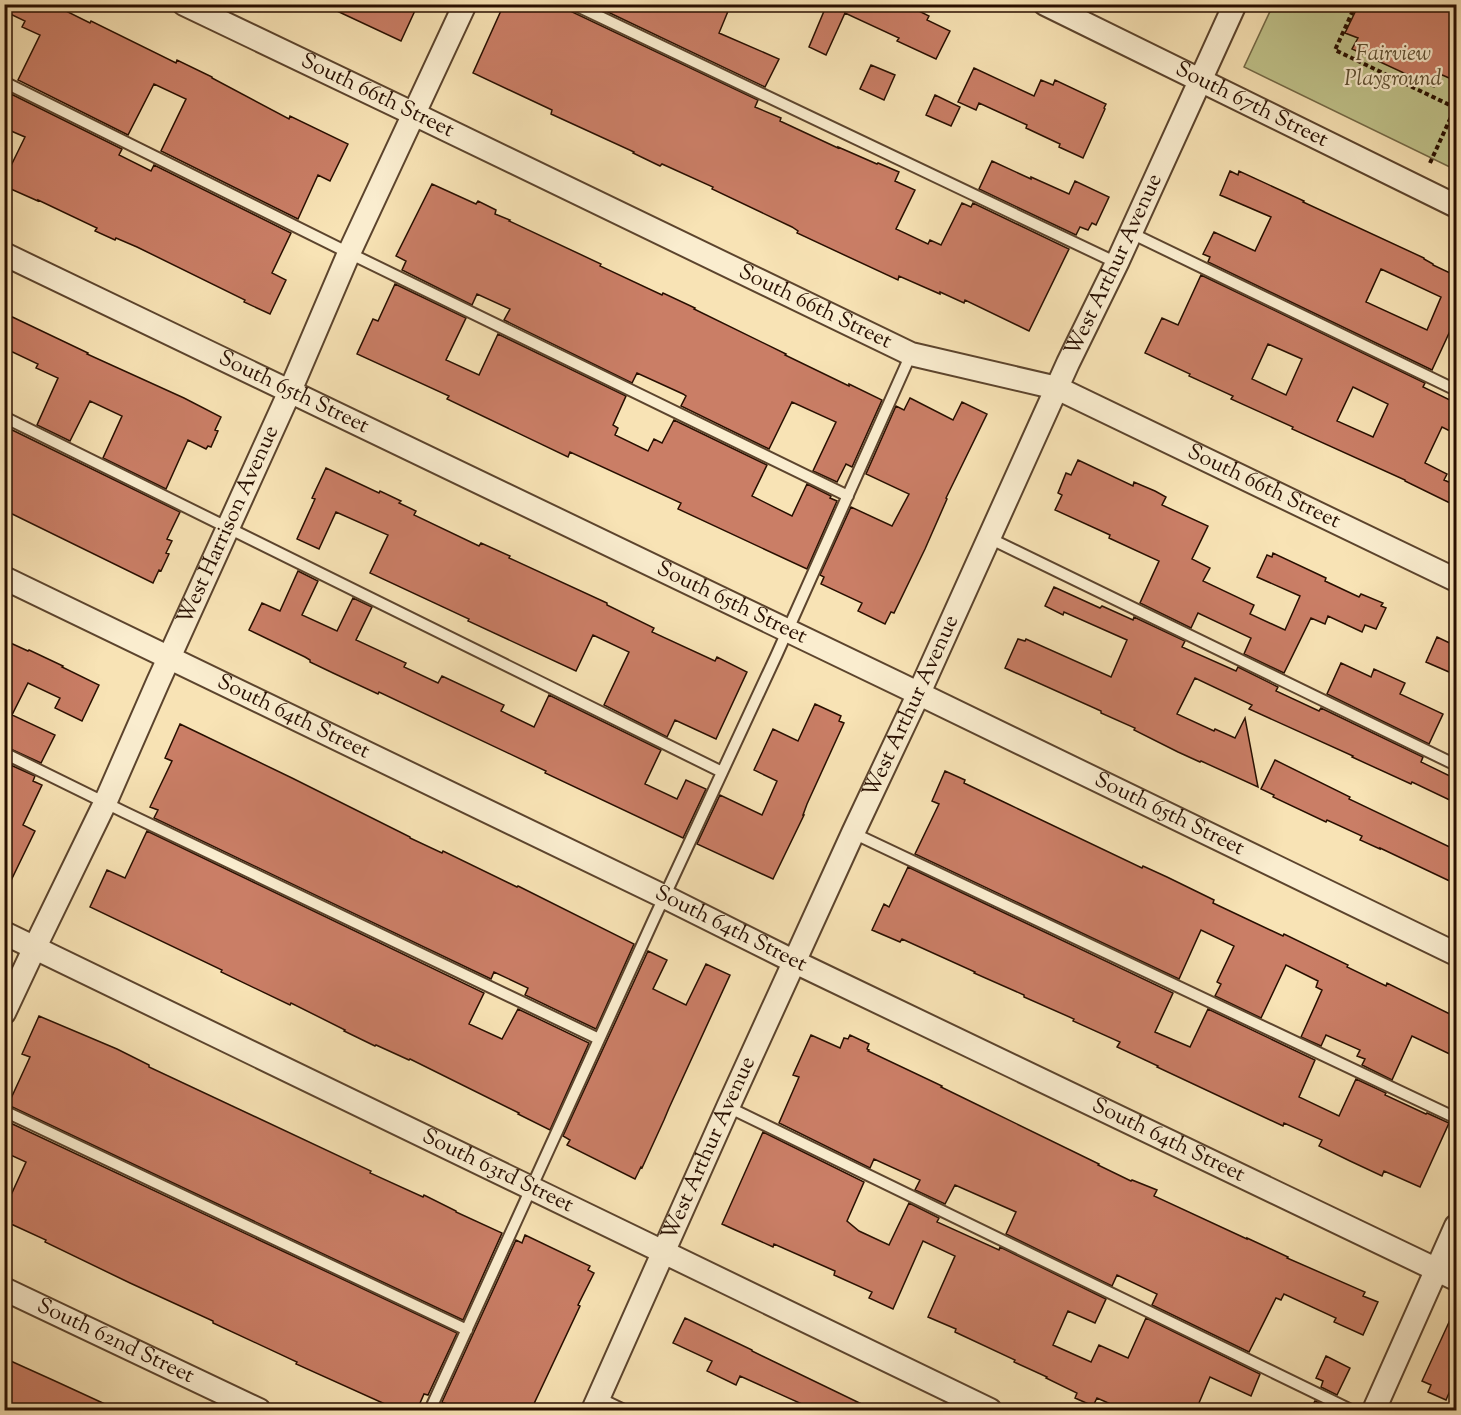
<svg xmlns="http://www.w3.org/2000/svg" width="1461" height="1415" font-family="'Sorts Mill Goudy',serif">
<rect width="100%" height="100%" fill="#f8e3b5"/>
<filter id="stains"><feTurbulence type="fractalNoise" baseFrequency=".00333" numOctaves="4"/><feColorMatrix values="0 0 0 0 .2 0 0 0 0 .09 0 0 0 0 .02 0 0 0 .5 -.17"/></filter>
<radialGradient id="worn" r=".72"><stop offset=".6" stop-color="#630" stop-opacity="0"/><stop offset="1" stop-color="#630" stop-opacity=".3"/></radialGradient>
<path fill="#c0c38b" stroke="#746946" stroke-width="1.5" d="M1273,5H1456V170L1244,67Z"/>
<path fill="#ca7e66" stroke="#280f00" stroke-width="1.5" fill-rule="evenodd" d="M4,4H52L90,23L91,21L176,63L177,60L212,77V78L289,119L290,116L348,144L330,181L318,175L298,219L161,151L186,99L154,84L128,135L18,80L40,35L22,27L25,21L4,11Z
M322,4H418L401,41Z
M504,4H566L570,11L758,100L755,107L781,118L780,121L838,148V147L877,164L878,163L899,172L895,181L915,190L896,229L928,244L930,240L941,245L962,203L971,207L973,203L1069,249L1029,331L965,300L964,303L940,292V294L899,276L898,280L797,233L798,231L792,227L712,189L713,187L662,164L660,166L633,153L634,152L551,114L552,110L473,73Z
M591,4H731L719,33L779,59L765,87Z
M827,4H905L929,16L927,20L950,31L936,59L897,41L899,38L845,13L826,55L809,47Z
M1359,4H1456V81L1440,74L1434,87L1352,49L1358,38L1345,33Z
M871,65L895,75L884,100L860,89Z
M974,68L1034,96L1041,80L1053,85L1055,80L1106,104L1104,108L1105,109L1083,158L1059,147L1060,144L1026,128L1027,125L979,103L976,110L958,102Z
M11,94L122,149L119,155L151,171L154,165L291,233L272,273L286,280L270,314L244,302L245,300L137,247L116,238L115,240L95,231L97,228L38,200V201L4,186V180L25,137L4,128V108Z
M935,95L960,107L951,126L926,115Z
M992,161L1031,179V177L1069,194L1075,181L1109,197L1096,225L1092,223L1088,230L1080,227L1076,235L979,189Z
M1230,171L1238,175L1239,171L1304,201L1303,202L1424,258V259L1433,264V265L1452,274L1456,262V318L1432,370L1208,262L1210,257L1203,254L1214,232L1255,251L1271,217L1220,195ZM1381,269L1441,297L1427,330L1366,302Z
M432,184L476,204L478,201L496,210L495,214L510,220L509,221L601,264L600,266L662,295L663,293L695,308L694,309L786,354L785,355L849,386V384L882,400L852,467L846,464L837,482L813,471L836,422L792,402L769,449L681,406L686,396L683,394L637,373L632,383L504,320L510,309L477,294L472,305L402,270L406,261L396,256Z
M1201,275L1425,383L1423,387L1456,403V434L1442,427L1425,463L1447,474L1444,480L1456,485V506L1405,481V480L1292,429L1293,427L1231,399L1233,396L1189,376L1190,374L1145,353L1162,318L1178,325ZM1268,344L1302,359L1286,395L1252,379ZM1353,387L1388,404L1373,437L1337,421Z
M395,284L466,318L446,360L479,375L498,334L626,396L613,425L618,428L615,435L648,451L654,439L662,443L674,420L767,465L752,496L792,516L807,484L831,496L830,498L837,501L807,569L678,509L681,503L570,452L568,457L447,399L449,396L357,354L373,319L378,321Z
M4,313L88,353L87,354L184,398L221,417L215,430L218,431L211,447L208,446L206,449L188,440L166,489L103,458L122,416L90,401L70,441L37,425L58,378L36,368L38,364L4,348Z
M910,398L953,420L962,402L987,414L946,498L947,499L925,549L894,613L891,612L885,624L858,611L862,603L821,584L824,577L820,575L851,507L892,526L909,494L866,474L896,406L904,410Z
M4,426L180,512L167,539L172,541L166,553L169,554L161,571L159,570L153,583L4,510Z
M1078,460L1133,486L1134,482L1155,491L1166,497L1162,505L1208,526L1192,559L1210,568L1203,581L1254,605L1250,614L1285,630L1300,596L1257,577L1267,555L1272,557L1273,553L1326,578L1325,581L1359,597L1361,594L1383,603L1381,606L1386,608L1376,629L1365,625L1362,632L1328,616L1325,624L1311,618L1284,673L1244,654L1251,638L1198,613L1191,628L1140,603L1159,561L1109,538L1110,535L1055,510L1062,495L1058,493L1066,473L1071,475Z
M326,468L379,493L380,491L401,501L399,503L416,511L414,515L479,546L481,543L510,556L509,558L607,603V605L654,628L652,632L715,661L717,657L747,672L716,739L675,720L667,737L604,705L629,652L593,635L576,671L468,621L469,619L370,573L388,535L336,512L319,549L297,539L315,499L312,498Z
M298,571L318,581L302,615L337,631L353,598L372,607L356,640L406,663L404,667L438,683L442,676L504,705L501,711L534,727L549,695L661,750L645,784L677,799L686,780L706,789L683,838L545,773L546,771L379,692L378,694L333,673L310,662V660L305,657L249,630L262,603L280,611Z
M1054,587L1100,608L1102,606L1133,620L1134,617L1185,641L1182,647L1236,671L1238,667L1278,687L1276,691L1319,711L1321,708L1423,757L1421,762L1456,779V803L1412,782L1411,784L1352,757L1353,756L1249,709L1252,705L1195,678L1177,714L1214,731L1215,729L1235,738L1245,718L1258,787L1201,761L1200,762L1178,752L1134,730L1135,728L1101,713V711L1005,668L1018,639L1025,641L1026,639L1111,677L1127,640L1064,612L1063,615L1045,606Z
M1437,637L1456,646V675L1426,662Z
M4,640L28,651L29,650L63,666L62,667L99,685L82,721L55,708L60,698L28,683L12,715L55,735L41,763L4,746Z
M1341,663L1371,677L1374,669L1405,683L1400,694L1443,714L1429,744L1327,694Z
M815,704L841,716L839,721L844,723L807,804L803,815H804L773,879L697,844L720,795L762,815L777,781L754,770L773,729L798,741Z
M180,724L292,778L410,837V838L442,853L443,851L517,887L518,886L634,944L596,1029L525,995L528,988L494,972L491,979L154,818L158,810L150,807L172,761L165,758Z
M1275,760L1350,797L1349,799L1456,850V884L1380,848V849L1360,840L1362,836L1327,820L1326,822L1273,797L1274,795L1261,789Z
M4,762L35,776L33,781L42,785L23,825L35,831L4,895Z
M945,771L965,780L964,783L1008,804L1142,868L1143,866L1167,877L1214,900L1213,903L1283,936L1284,934L1348,965L1347,967L1386,986L1387,983L1456,1017V1057L1412,1036L1392,1080L1362,1065L1365,1059L1357,1056L1360,1050L1326,1035L1321,1046L1301,1037L1322,990L1316,987L1318,981L1286,965L1261,1018L1215,996L1221,984L1217,982L1234,946L1201,930L1179,979L915,854L939,804L932,801Z
M147,831L484,993L469,1024L502,1039L518,1009L589,1043L550,1130L518,1114L519,1113L410,1059L409,1060L376,1045L375,1046L344,1031L345,1030L291,1003L290,1005L221,972L222,970L90,907L107,870L125,878Z
M908,867L1173,993L1155,1032L1190,1047L1208,1009L1315,1060L1299,1097L1339,1116L1356,1079L1386,1093L1385,1095L1426,1114L1427,1113L1449,1123L1420,1187L1384,1171L1382,1176L1350,1161L1319,1146L1322,1140L1284,1123L1283,1126L1157,1067L1158,1066L1117,1047L1120,1042L1073,1021L1074,1019L1024,997V995L974,973L975,972L902,939L900,942L872,930L884,904L889,907Z
M648,951L667,960L653,989L686,1005L706,964L730,975L669,1108L664,1120L642,1168L641,1167L635,1179L567,1145L570,1140L563,1136Z
M39,1016L117,1049L149,1065V1067L371,1171L370,1173L423,1197L424,1195L456,1211V1212L502,1233L463,1320L8,1105L30,1057L22,1054Z
M811,1035L840,1048L844,1038L848,1039L850,1035L869,1044L867,1049L869,1050L868,1051L942,1086L941,1087L980,1106L1099,1164L1098,1165L1131,1181L1132,1180L1157,1190L1154,1196L1247,1239V1238L1288,1257L1287,1258L1365,1292L1363,1296L1378,1302L1363,1335L1334,1322L1336,1318L1284,1294L1281,1300L1276,1298L1249,1352L1152,1305L1157,1294L1117,1275L1112,1286L1006,1234L1016,1212L955,1185L945,1204L915,1190L920,1180L874,1159L870,1168L779,1123L799,1077L793,1075Z
M4,1120L457,1333L428,1395L424,1394L417,1410H396L385,1405V1404L296,1364L297,1362L213,1323V1321L130,1283L45,1242L46,1240L11,1224L12,1221L4,1218V1192L11,1195L26,1162L4,1152Z
M763,1132L864,1182L847,1221L859,1231L889,1245L909,1203L939,1218L937,1222L999,1250L1000,1247L1106,1299L1095,1323L1068,1311L1053,1345L1091,1362L1099,1345L1128,1358L1146,1318L1260,1374L1251,1396L1210,1377L1196,1410H1124L1097,1398L1093,1406L1075,1398L1077,1393L1046,1378L1047,1377L1014,1362L1015,1360L955,1332L956,1329L928,1317L955,1256L923,1241L893,1309L869,1298L872,1292L834,1275L835,1271L774,1244L773,1247L722,1224Z
M525,1235L590,1266L588,1270L594,1273L578,1305L580,1306L531,1410H461L442,1402L516,1240L522,1243Z
M1456,1307V1377L1446,1400L1428,1392L1431,1385L1422,1381Z
M685,1318L752,1350V1351L874,1410H815L740,1376L736,1385L707,1371L712,1361L673,1343Z
M1326,1356L1350,1368L1337,1395L1321,1387L1323,1381L1316,1378Z
M4,1358L55,1381L118,1410H4Z
M1315,1401L1331,1408L1330,1410H1310Z"/>
<g fill="none" stroke-linecap="round" stroke-linejoin="round">
<g stroke="#5c442d" stroke-width="14">
<path id="lane" d="M573,4L1117,263
M4,82L349,253L848,496
M1131,233L1456,390
M4,417L722,772
M989,538L1456,765
M4,753L124,812L599,1039
M853,833L1456,1118
M728,1107L1351,1410
M4,1111L467,1330
M599,1398L624,1410
M430,1410L653,921L777,654L911,354"/>
</g>
<g stroke="#5c442d" stroke-width="26">
<g id="street">
<path id="s1" d="M184,4L414,114L911,354L1057,388L1456,580"/>
<path id="s2" d="M1045,4L1456,206"/>
<path id="s3" d="M4,254L899,684L1456,954"/>
<path id="s4" d="M4,578L665,897L795,962L1456,1279"/>
<path id="s5" d="M4,933L990,1410"/>
<path id="s6" d="M4,1013L35,947L105,803L158,682L290,391L349,253L465,4"/>
<path id="s7" d="M4,1289L259,1410"/>
<path id="s8" d="M593,1410L728,1107L853,833L919,693L1068,363L1117,263L1235,4"/>
<path d="M1374,1410L1456,1226"/>
</g>
</g>
<path stroke="#280f00" stroke-width="4" stroke-dasharray="4.5 3" stroke-linecap="butt" d="M1356,4L1335,50L1456,108
M1430,163L1456,106"/>
<use href="#lane" stroke="#faedcf" stroke-width="10"/>
<use href="#street" stroke="#faedcf" stroke-width="22"/>
</g>
<g text-anchor="middle" dominant-baseline="central" stroke-width="4.5" stroke-linejoin="round" paint-order="stroke">
<g font-size="22" font-style="italic" fill="#5d4e31" stroke="#faedcf">
<text x="1393" y="55">Fairview<tspan x="1393" dy="25">Playground</tspan></text>
</g>
<g font-size="22" fill="#280f00" stroke="#faedcf">
<text stroke="none"><textPath href="#s1" startOffset="214">South 66th Street</textPath></text>
<text stroke="none"><textPath href="#s2" startOffset="230">South 67th Street</textPath></text>
<text stroke="none"><textPath href="#s8" startOffset="1258">West Arthur Avenue</textPath></text>
<text stroke="none"><textPath href="#s1" startOffset="700">South 66th Street</textPath></text>
<text stroke="none"><textPath href="#s3" startOffset="321">South 65th Street</textPath></text>
<text stroke="none"><textPath href="#s1" startOffset="1186">South 66th Street</textPath></text>
<text stroke="none"><textPath href="#s6" startOffset="537">West Harrison Avenue</textPath></text>
<text stroke="none"><textPath href="#s3" startOffset="807">South 65th Street</textPath></text>
<text stroke="none"><textPath href="#s8" startOffset="772">West Arthur Avenue</textPath></text>
<text stroke="none"><textPath href="#s4" startOffset="321">South 64th Street</textPath></text>
<text stroke="none"><textPath href="#s3" startOffset="1293">South 65th Street</textPath></text>
<text stroke="none"><textPath href="#s4" startOffset="807">South 64th Street</textPath></text>
<text stroke="none"><textPath href="#s4" startOffset="1293">South 64th Street</textPath></text>
<text stroke="none"><textPath href="#s8" startOffset="286">West Arthur Avenue</textPath></text>
<text stroke="none"><textPath href="#s5" startOffset="548">South 63rd Street</textPath></text>
<text stroke="none"><textPath href="#s7" startOffset="123">South 62nd Street</textPath></text>
</g>
</g>
<rect width="1461" height="1415" fill="none" stroke="#f8e3b5" stroke-width="24"/>
<rect x="6" y="6" width="1449" height="1403" fill="none" stroke="#280f00" stroke-width="3"/>
<rect x="12" y="12" width="1437" height="1391" fill="none" stroke="#280f00" stroke-width="1.5"/>
<rect width="100%" height="100%" filter="url(#stains)"/>
<rect width="100%" height="100%" fill="url(#worn)"/>
</svg>
